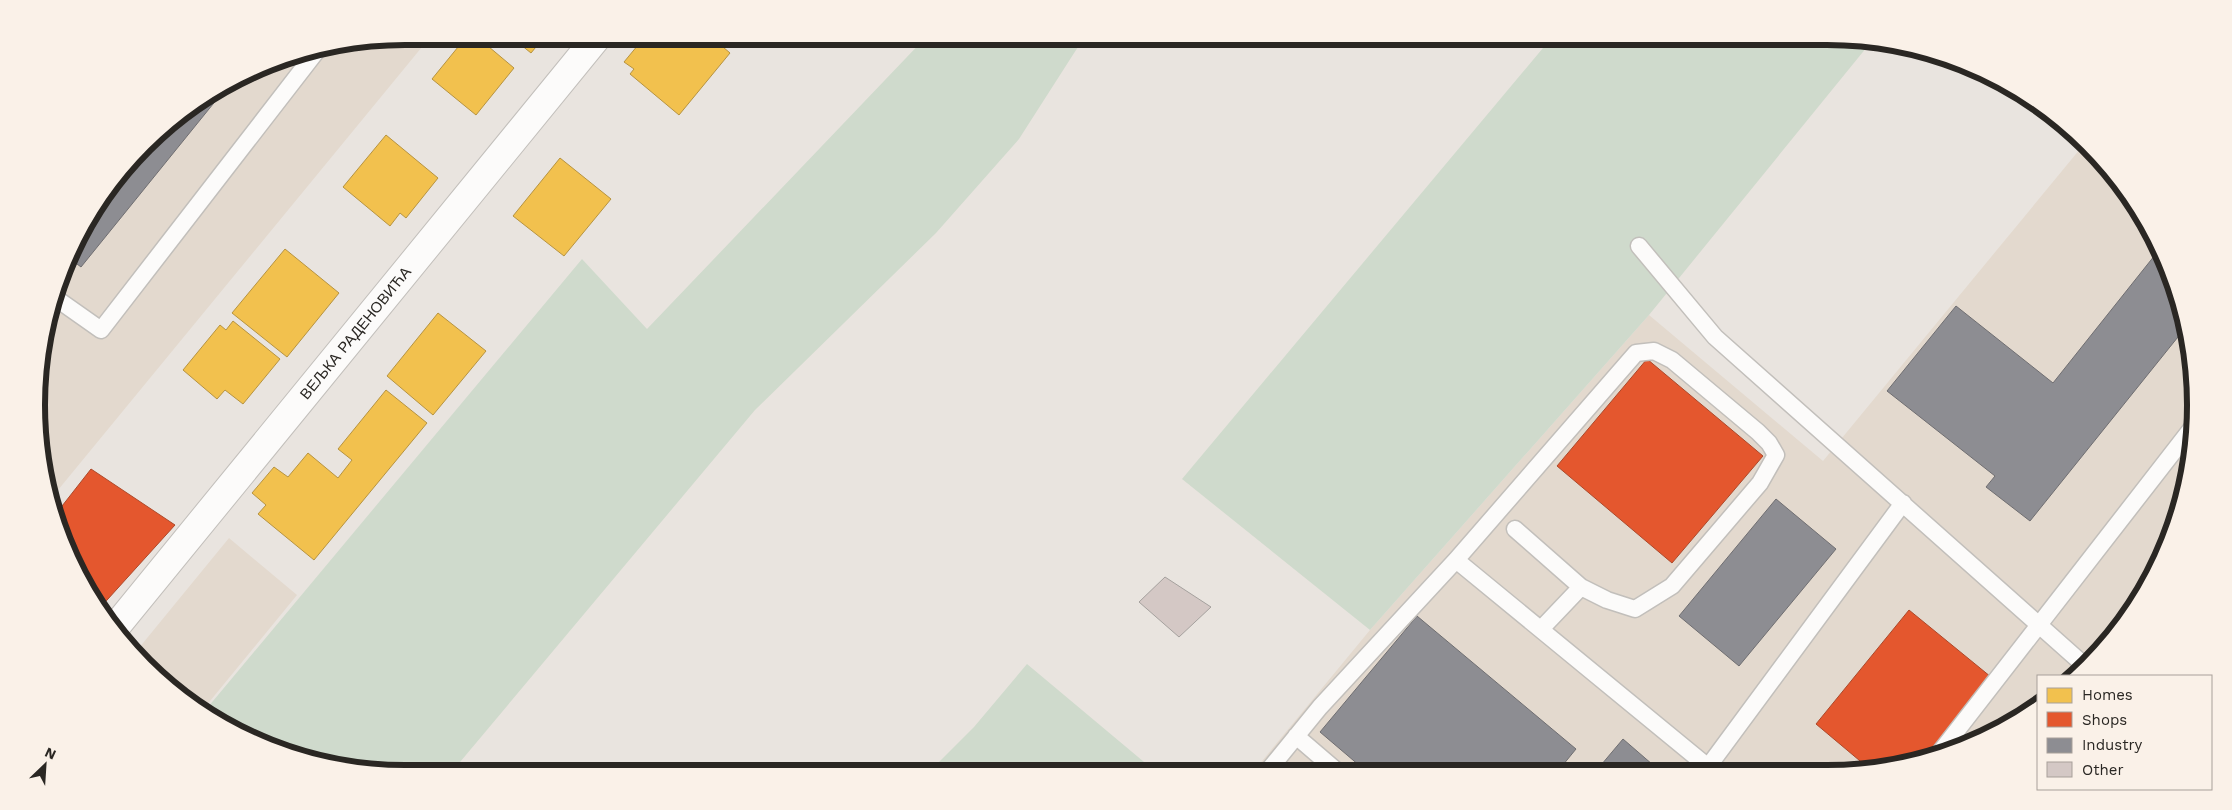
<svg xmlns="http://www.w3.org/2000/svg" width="2232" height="810" font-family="'Work Sans',sans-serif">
<rect width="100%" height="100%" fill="#e9e4df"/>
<path fill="#e3d9ce" d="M405,36H431L49,501L37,429L39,357L74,242L112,181L162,128L264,64L333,43Z
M2085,143L2104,162L2146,220L2176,286L2193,357L2195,429L2183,500L2146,590L2075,676H2038V703L1990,736L1875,771L1253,772L1370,630L1649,315L1823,461Z
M229,538L297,595L201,712L144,666L134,654Z"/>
<path fill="#cfdacc" d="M927,36H1085L1019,139L936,233L755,410L450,774H405L310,761L203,713L582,259L647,329Z
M1553,36H1827L1871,42L1649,315L1370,630L1182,479Z
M1027,664L1156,772L928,773L974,727Z"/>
<path fill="#f2c14e" stroke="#b69341" d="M467,36H476L514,68L476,115L432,79Z
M510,36H545L531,53Z
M661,36L675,38L677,36H732L723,47L730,53L679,115L630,74L634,69L624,62L643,39L653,47Z
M386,135L438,178L406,218L400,213L390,226L343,187Z
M560,158L611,199L564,256L513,216Z
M285,249L339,293L287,357L232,313Z
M438,313L486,351L433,415L387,376Z
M233,321L280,359L243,404L225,390L217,399L183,370L220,325L226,330Z
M386,390L427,423L314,560L258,514L266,505L252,493L274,467L288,477L308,453L338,478L352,460L338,449Z"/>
<path fill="#e4572e" stroke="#ac492b" d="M1647,359L1763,456L1672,563L1557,466Z
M91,469L175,525L98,610L55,515Z
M1909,610L1991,677L1928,755L1872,771L1816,724Z"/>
<path fill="#8d8d92" stroke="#6f6e71" d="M226,88L81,267L69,258L74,242L112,181L162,128Z
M2159,250L2176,286L2186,327L2030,521L1986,487L1995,476L1887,391L1956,306L2053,383Z
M1776,499L1836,549L1739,666L1679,616Z
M1417,616L1576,749L1558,771L1367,772L1320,732Z
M1623,739L1660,771H1596Z"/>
<path fill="#d4c8c5" stroke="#a5a19e" d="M1165,577L1211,607L1179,637L1139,602Z"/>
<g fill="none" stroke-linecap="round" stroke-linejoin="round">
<g stroke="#c2bfbb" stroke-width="19">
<path id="lane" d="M1639,246L1715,337L2084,665
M57,299L101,330L319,48
M1515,529L1581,587
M1456,560L1713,771
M1296,736L1338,772
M1941,751L2195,424
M1708,767L1903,503
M1267,772L1320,707L1456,560L1636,353L1654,351L1672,360L1758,432L1769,443L1776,455L1760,483L1672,586L1635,609L1607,600L1581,587L1541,629"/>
</g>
<g stroke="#c2bfbb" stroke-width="30">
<g id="street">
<path id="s1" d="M114,629L598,36"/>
</g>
</g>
<use href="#lane" stroke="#fcfbfa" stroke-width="16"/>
<use href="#street" stroke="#fcfbfa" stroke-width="28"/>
</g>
<g text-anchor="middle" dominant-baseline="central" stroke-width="5" stroke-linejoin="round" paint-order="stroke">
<g font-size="15" fill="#2a2723" stroke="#faf1e8">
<text stroke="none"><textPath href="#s1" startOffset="382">ВЕЉКА РАДЕНОВИЋА</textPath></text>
</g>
</g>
<path d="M0 0H2232V810H0ZM405 45H1827A360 360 0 0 1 2187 405V405A360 360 0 0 1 1827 765H405A360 360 0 0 1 45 405V405A360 360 0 0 1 405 45Z" fill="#faf1e8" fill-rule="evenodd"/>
<path fill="none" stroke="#2a2723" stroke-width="6" d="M405 45H1827A360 360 0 0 1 2187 405V405A360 360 0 0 1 1827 765H405A360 360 0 0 1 45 405V405A360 360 0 0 1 405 45Z"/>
<rect x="2037" y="675" width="175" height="115" fill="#faf1e8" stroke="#a7a099"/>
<rect x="2047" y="688" width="25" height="15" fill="#f2c14e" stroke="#a7a099"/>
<text x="2082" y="700" font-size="15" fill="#2a2723">Homes</text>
<rect x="2047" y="712" width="25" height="15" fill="#e4572e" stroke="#a7a099"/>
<text x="2082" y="725" font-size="15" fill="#2a2723">Shops</text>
<rect x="2047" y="738" width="25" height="15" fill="#8d8d92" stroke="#a7a099"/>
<text x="2082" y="750" font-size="15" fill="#2a2723">Industry</text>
<rect x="2047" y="762" width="25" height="15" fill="#d4c8c5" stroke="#a7a099"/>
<text x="2082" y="775" font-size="15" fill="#2a2723">Other</text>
<g transform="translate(45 765) rotate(25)" stroke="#faf1e8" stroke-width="4" paint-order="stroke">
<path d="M0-4L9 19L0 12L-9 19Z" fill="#2a2723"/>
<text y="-8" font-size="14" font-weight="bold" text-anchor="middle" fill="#2a2723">N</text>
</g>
</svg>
